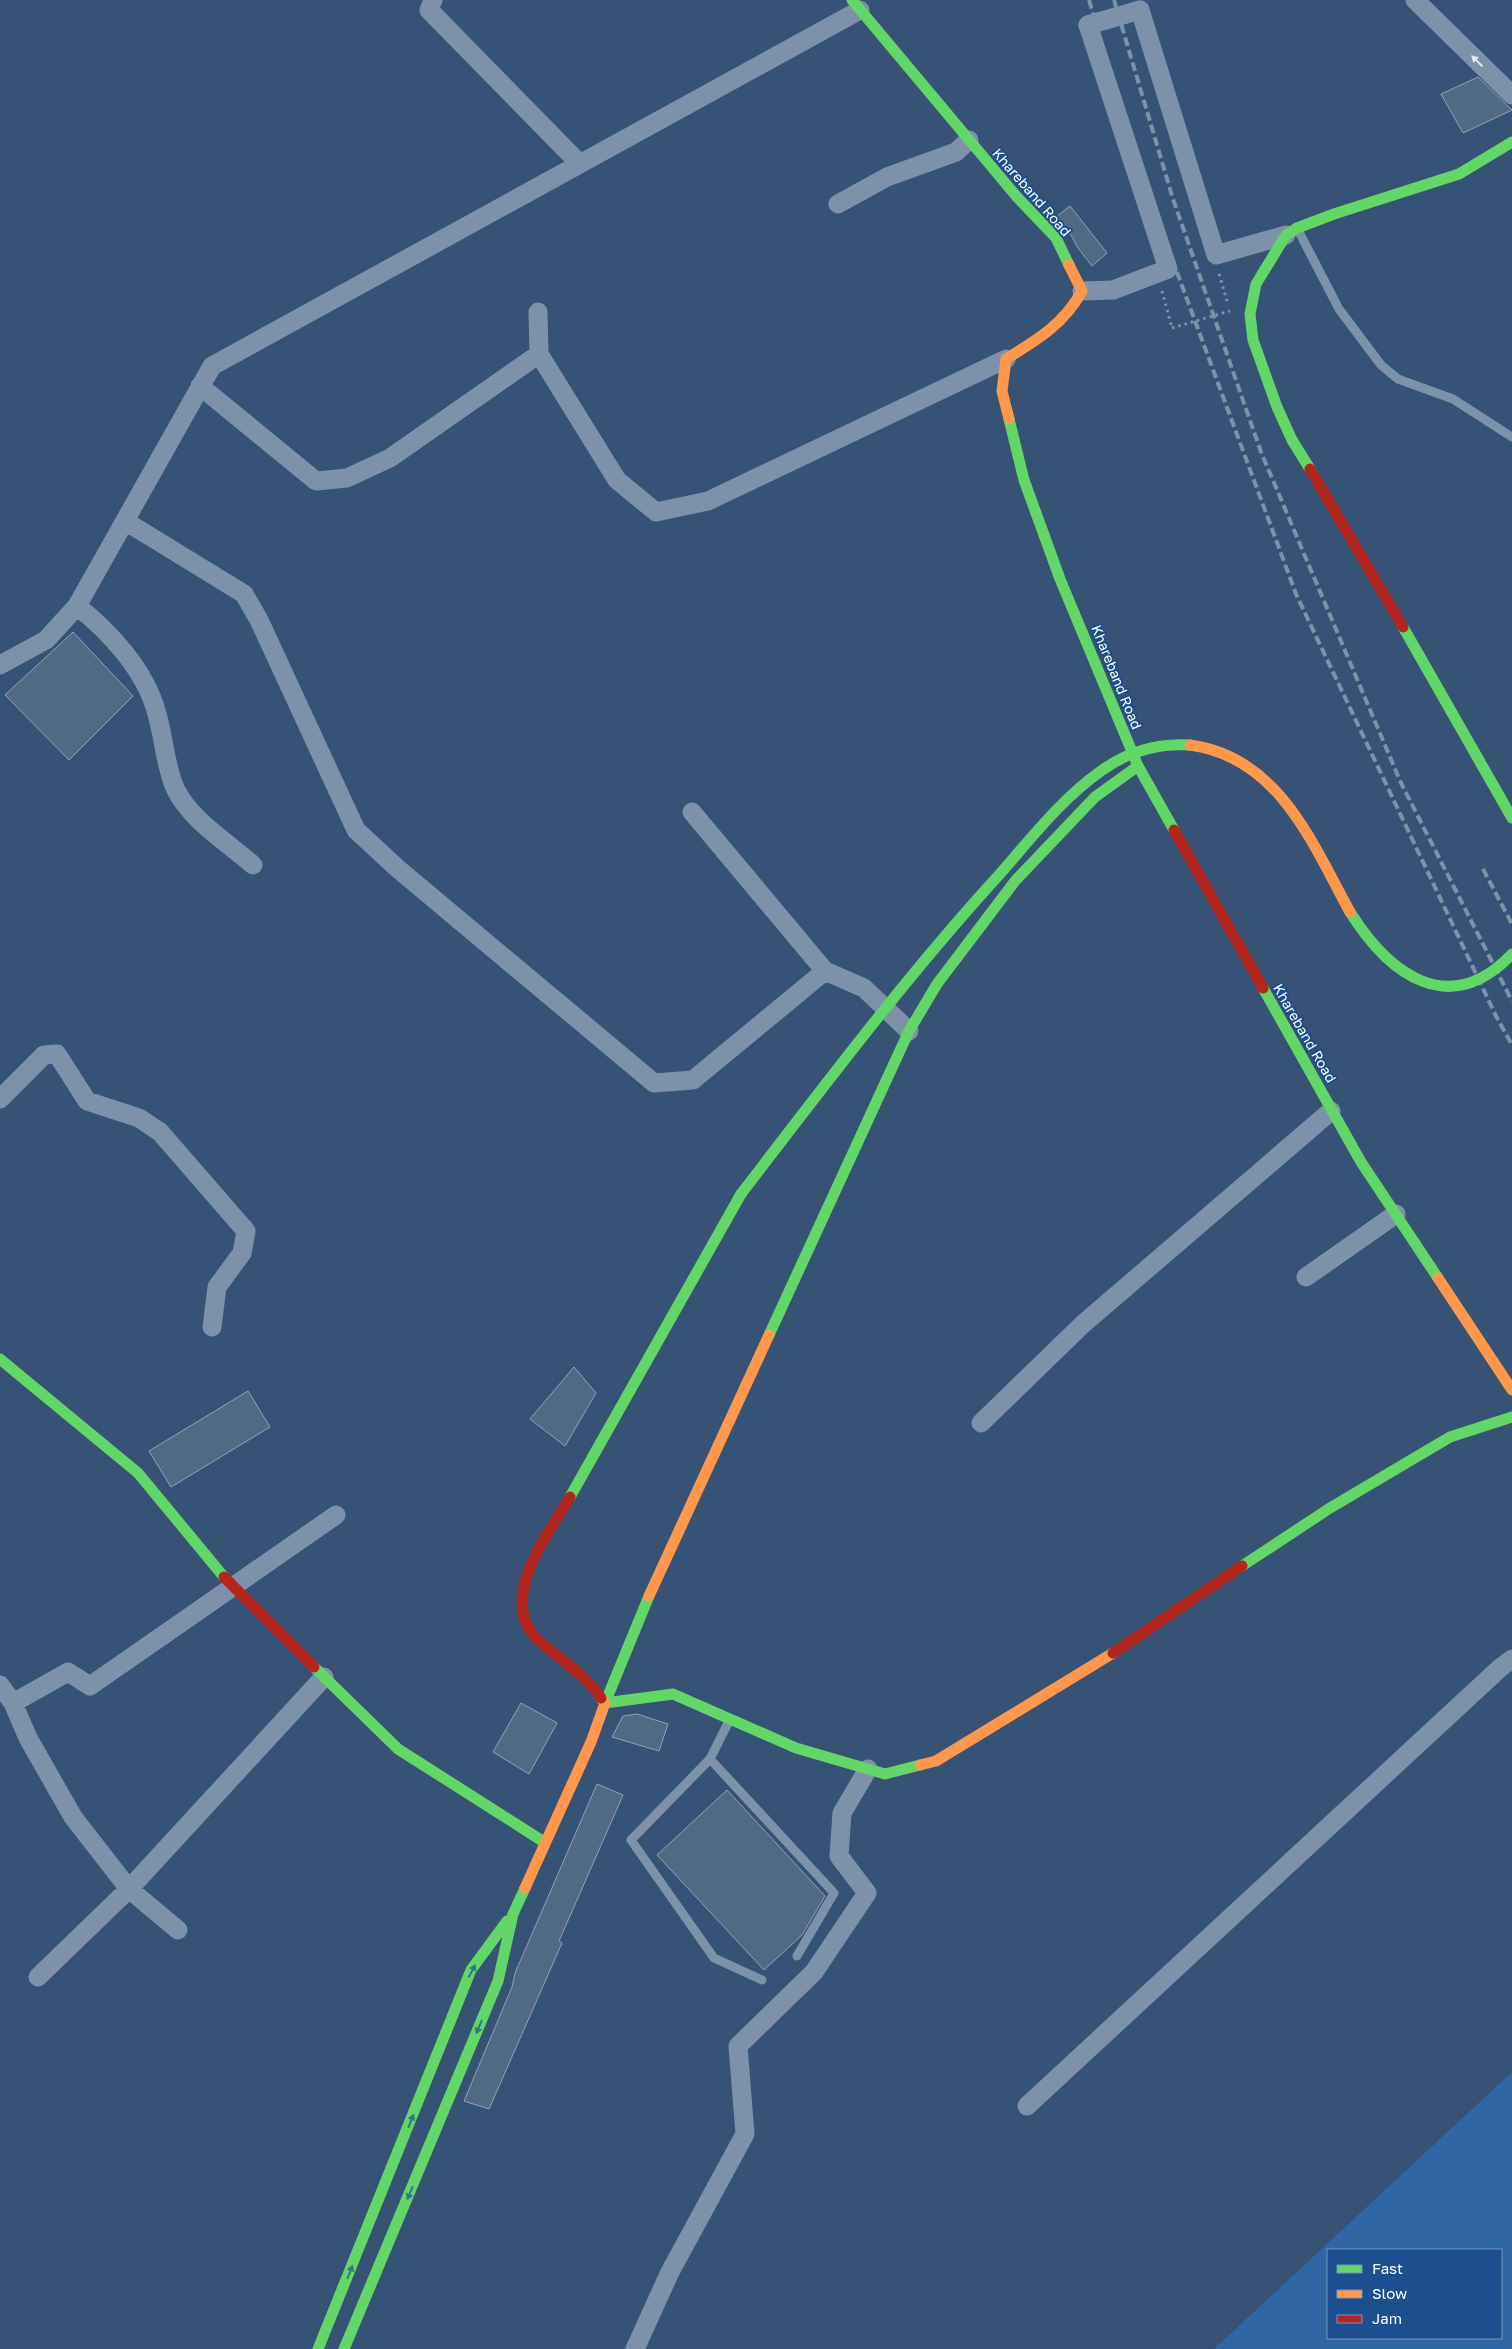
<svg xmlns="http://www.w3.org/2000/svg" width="1512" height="2349" font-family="'Golos Text',sans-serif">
<rect width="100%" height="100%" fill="#365274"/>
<path fill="#2f66a5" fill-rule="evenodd" d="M1512,2072V2349H1214ZM1501,2250V2338H1328V2250Z"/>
<path fill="#526984" stroke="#92a2b6" d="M1478,77L1512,110L1463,133L1441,94Z
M1070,206L1107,253L1092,266L1078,248L1067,228L1056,217Z
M73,632L133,696L69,760L5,695Z
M574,1367L596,1393L565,1446L530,1419Z
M248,1391L270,1427L171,1487L149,1451Z
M521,1703L557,1723L529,1774L493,1752Z
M637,1714L668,1724L659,1751L612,1737L623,1716Z
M597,1784L623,1795L559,1941L562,1943L489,2109L464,2101L512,1987L515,1973Z
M727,1790L825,1896L802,1935L764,1970L657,1855Z"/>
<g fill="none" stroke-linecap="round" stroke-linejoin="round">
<path stroke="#7d92a8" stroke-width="3" stroke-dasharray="2.5 4" stroke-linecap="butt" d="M1219,274L1228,304
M1162,291L1172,328"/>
<path stroke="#7d92a8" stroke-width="9" d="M1298,230L1339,309L1381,365L1398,379L1453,399L1512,437
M729,1721L710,1759L834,1893L797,1956
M710,1759L631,1840L714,1958L762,1980"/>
<path stroke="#7d92a8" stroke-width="19" d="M433,0L429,10L579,163
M1415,0L1512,95
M1140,10L1216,255L1286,235
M838,204L887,177L956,152L969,140
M1082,291L1113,290L1168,269L1088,25
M539,354L617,480L656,512L708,501L1006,359
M200,386L316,481L347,478L390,458L539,354L538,312
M125,521L244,594L259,620L356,830L397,868L654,1083L693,1080L825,971L864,988L909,1031
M77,606C110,632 146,671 157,714C164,738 165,765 175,788C190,820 227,842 253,865
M0,665L46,640L77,606L212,366L860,10
M692,812L825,971
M0,1099L44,1055L57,1054L87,1101L139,1118L160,1132L246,1231L242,1253L217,1287L212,1327
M1306,1277L1396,1214
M981,1423L1083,1324L1331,1111
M0,1685L13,1703
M178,1930L129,1889L324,1677
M38,1977L129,1889L73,1817L28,1738L13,1703L68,1672L90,1686L336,1515
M1027,2106L1500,1668L1512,1659
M635,2349L670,2272L745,2134L738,2046L814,1972L867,1893L839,1856L842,1813L868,1769"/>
<path stroke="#63d668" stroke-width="11" d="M852,0L1017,197L1056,238L1069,265
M1009,419L1024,480L1060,579L1138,766L1174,830
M1310,469L1292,440L1277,407L1253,340L1250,314L1256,284L1286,235L1297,228L1334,214L1459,174L1512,142
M1403,627L1512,818
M1263,988L1361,1162L1438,1278
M769,1335L909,1031L937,984L1015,881L1095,797L1138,766
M0,1359L138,1473L224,1577
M570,1497L741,1194
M1242,1566L1330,1508L1450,1437L1512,1417
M649,1596L605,1703L673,1694L796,1748L885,1774L920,1765
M314,1667L398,1749L544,1842
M318,2349L471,1970L507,1921
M344,2349L498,1981L513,1914L525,1888"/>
<path stroke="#ff974d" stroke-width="11" d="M1009,419L1002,391L1006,359C1037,340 1064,324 1082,291L1069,265
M1438,1278L1512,1390
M649,1596L769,1335
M920,1765L936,1761L1113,1653
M525,1888L591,1742L605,1703L601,1698"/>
<path stroke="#b3261e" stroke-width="11" d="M1310,469L1403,627
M1174,830L1263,988
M570,1497C548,1535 495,1601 539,1641C560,1659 586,1675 601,1698
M224,1577L314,1667
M1113,1653L1242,1566"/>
<path stroke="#7e92a7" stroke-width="4" stroke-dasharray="9 4" stroke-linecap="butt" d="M1089,0L1134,156L1296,594L1496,1016L1512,1045
M1114,0L1173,199L1261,452L1401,783L1512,1001
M1483,869L1512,924"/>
<path stroke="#7d92a8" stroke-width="3" stroke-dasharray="2.5 4" stroke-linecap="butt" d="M1172,328L1230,311"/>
<path stroke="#7d92a8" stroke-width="19" d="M1088,25L1140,10"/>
<path stroke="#63d668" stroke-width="11" d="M1350,912C1389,974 1449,1020 1512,954
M741,1194C824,1086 906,977 998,876C1030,840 1061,799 1101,771C1127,752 1158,743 1190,745"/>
<path stroke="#ff974d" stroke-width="11" d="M1190,745C1279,757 1312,843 1350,912"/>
</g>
<defs><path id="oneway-solid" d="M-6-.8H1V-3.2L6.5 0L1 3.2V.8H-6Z" transform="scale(1.25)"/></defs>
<use fill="#e5e9ee" href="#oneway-solid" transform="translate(1477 61) rotate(-136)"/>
<g fill="#317883">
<use href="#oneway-solid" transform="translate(472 1971) rotate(-61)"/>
<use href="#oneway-solid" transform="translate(479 2027) rotate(113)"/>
<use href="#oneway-solid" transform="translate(411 2121) rotate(-68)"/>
<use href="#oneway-solid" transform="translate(410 2193) rotate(113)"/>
<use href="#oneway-solid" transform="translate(350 2272) rotate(-68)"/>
</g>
<g text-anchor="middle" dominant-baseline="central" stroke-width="4" stroke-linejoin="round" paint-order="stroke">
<g font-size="14" fill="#fff" stroke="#1b4f8f">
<text transform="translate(1032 192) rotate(49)">Khareband Road</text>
<text transform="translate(1117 677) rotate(68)">Khareband Road</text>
<text transform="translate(1305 1033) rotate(60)">Khareband Road</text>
</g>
</g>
<rect x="1327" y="2249" width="175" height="90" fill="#1b4f8f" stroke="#7695bc"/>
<rect x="1337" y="2265" width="25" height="8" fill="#63d668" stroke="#7695bc"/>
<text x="1372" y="2274" font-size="15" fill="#ffffff">Fast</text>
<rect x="1337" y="2290" width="25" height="8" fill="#ff974d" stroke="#7695bc"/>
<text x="1372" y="2299" font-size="15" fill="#ffffff">Slow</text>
<rect x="1337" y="2315" width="25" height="8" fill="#b3261e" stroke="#7695bc"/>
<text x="1372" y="2324" font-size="15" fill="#ffffff">Jam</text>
</svg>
